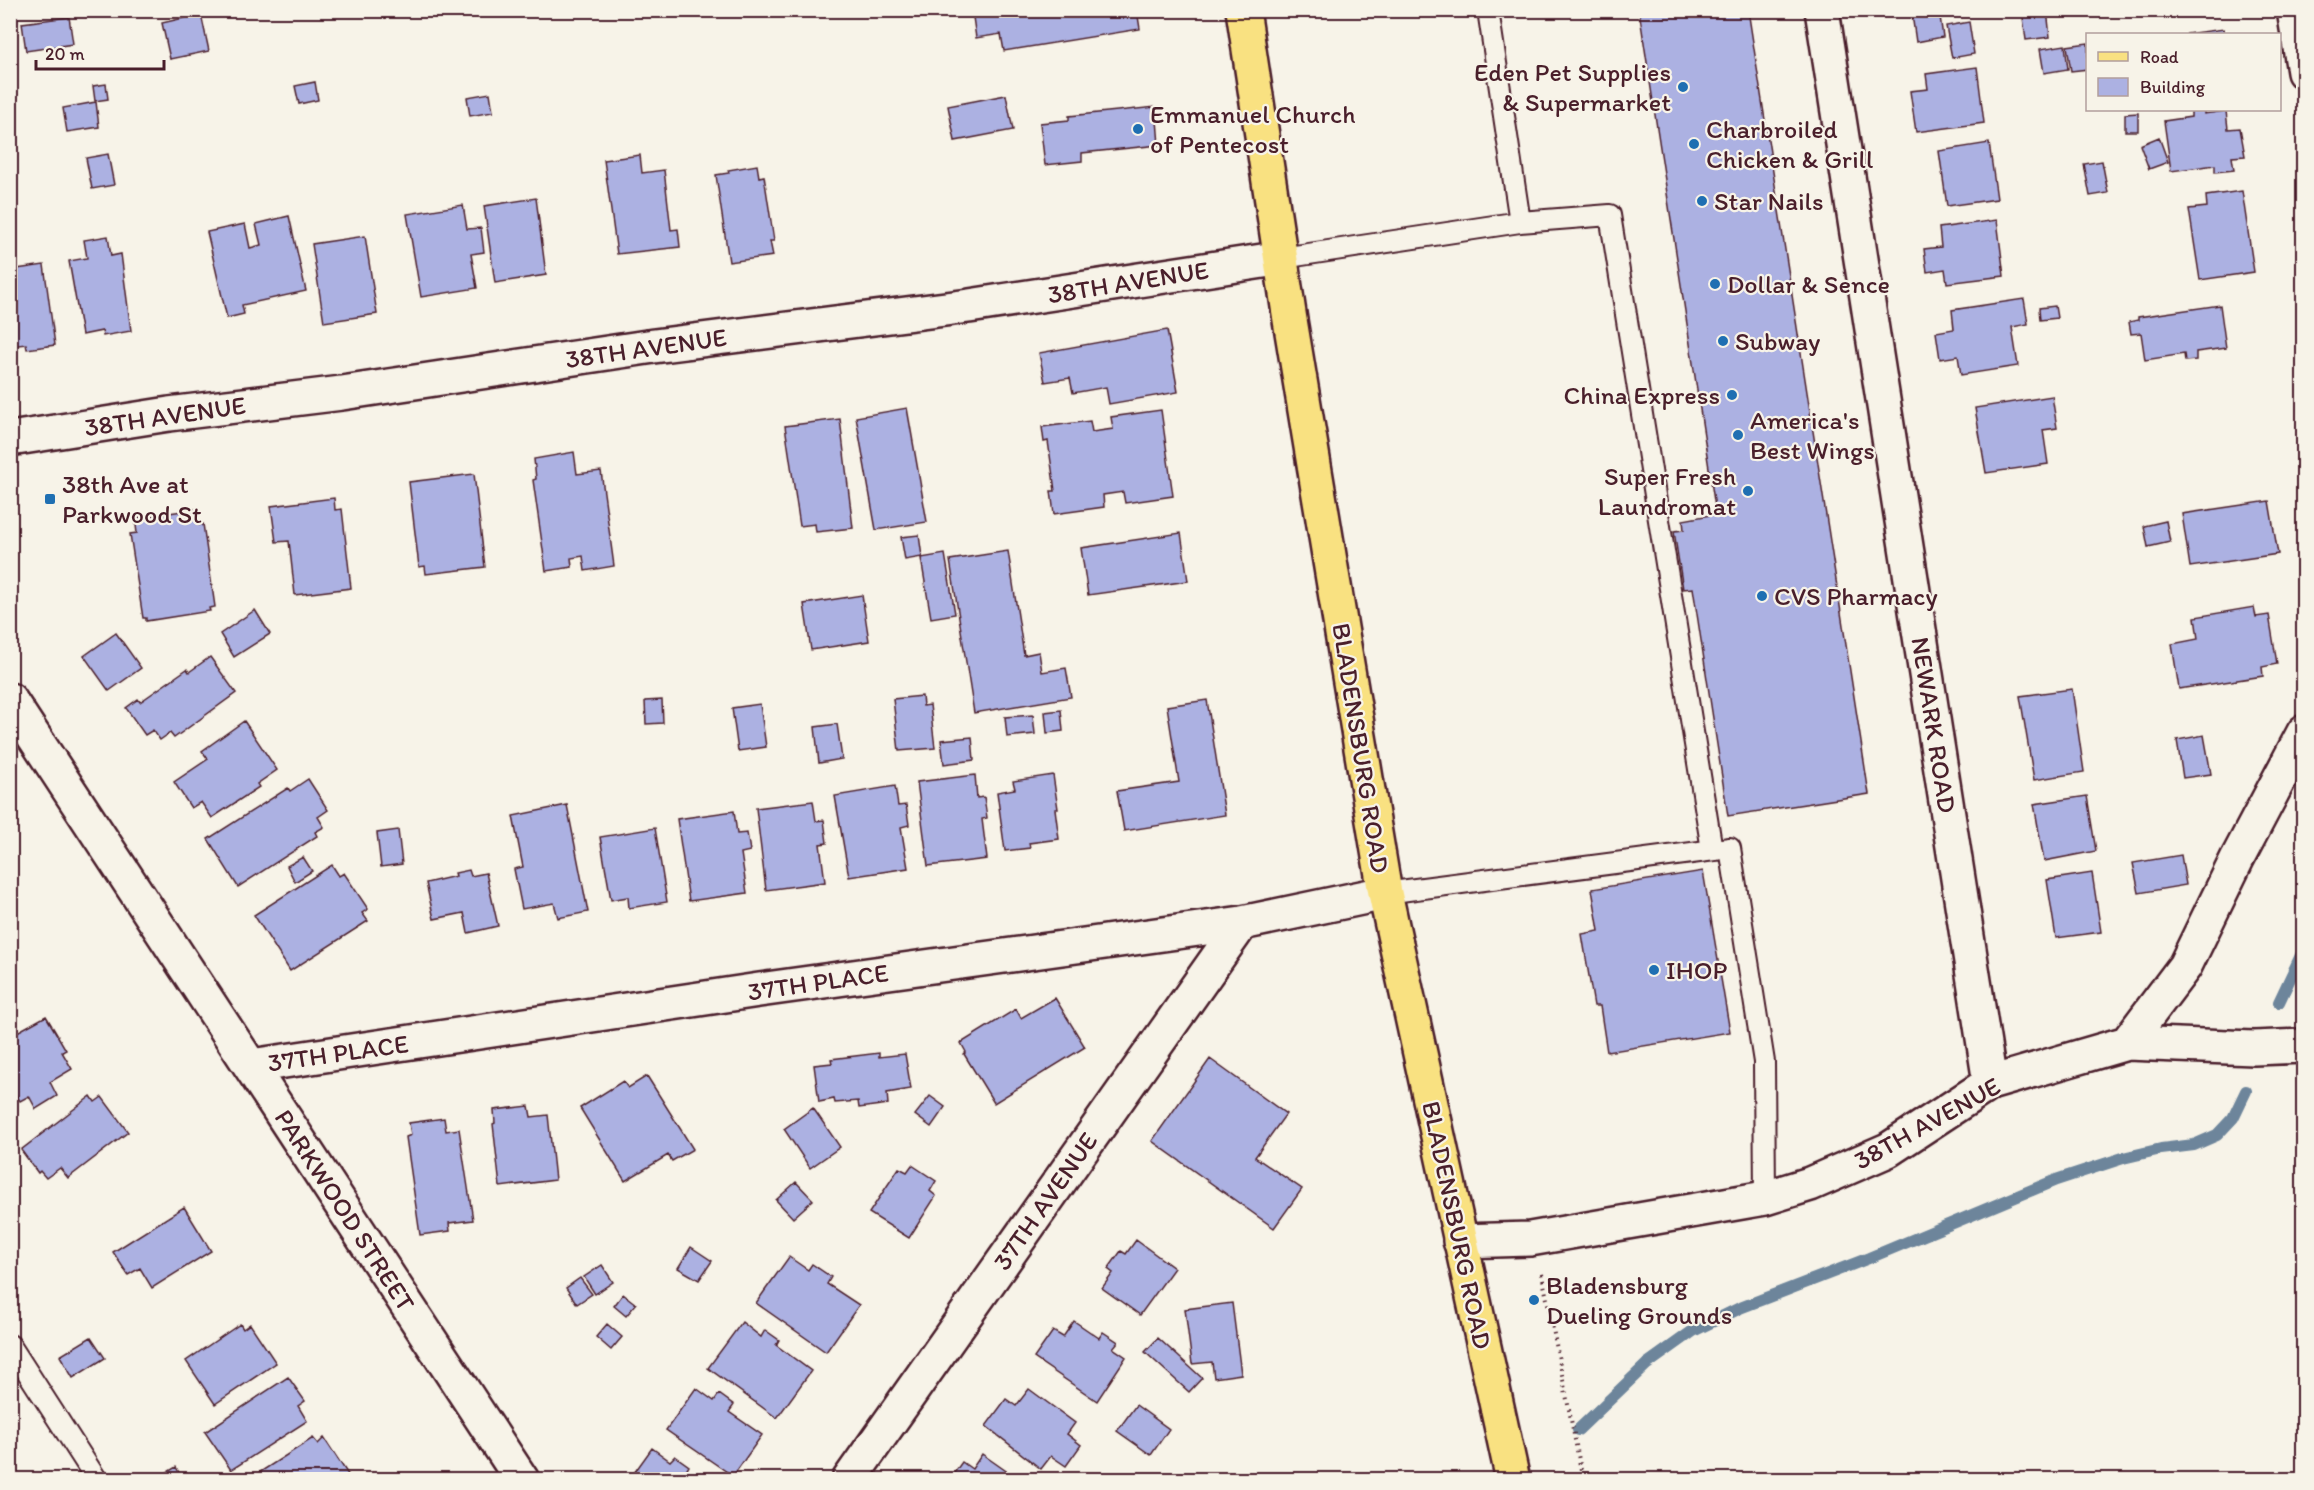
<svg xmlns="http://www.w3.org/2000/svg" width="2314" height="1490" font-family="Itim,sans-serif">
<rect width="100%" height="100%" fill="#f7f3e8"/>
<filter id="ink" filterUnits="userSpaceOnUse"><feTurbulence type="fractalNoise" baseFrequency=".0167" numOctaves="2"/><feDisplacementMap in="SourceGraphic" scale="12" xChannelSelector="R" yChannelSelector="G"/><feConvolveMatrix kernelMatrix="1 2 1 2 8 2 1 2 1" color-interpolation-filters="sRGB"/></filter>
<g filter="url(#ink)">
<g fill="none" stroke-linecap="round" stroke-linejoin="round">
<path stroke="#6d859b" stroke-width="12" d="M2279,1002L2304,949
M1578,1430L1647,1364L1693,1331L1740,1308L1869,1258L2056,1180L2123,1158L2161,1149L2194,1145L2217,1135L2233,1118L2246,1091"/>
</g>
<path fill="#acb1e2" stroke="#4a1f2b" stroke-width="1.5" d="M972,10H1137L1140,29L1004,51L1001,34L976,38Z
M1639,10H1748L1869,794L1728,816L1693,588L1683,589L1674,531L1684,530L1683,520L1716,514Z
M1932,10H1939L1943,37L1916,42L1912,14Z
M2022,10H2047L2050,37L2026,40Z
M201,14L209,51L170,59L162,23Z
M69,17L73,44L26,51L22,23Z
M1969,22L1974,54L1952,58L1946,26Z
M2224,29V34H2186Z
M2088,43V69L2071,71L2067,46Z
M2065,45L2068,69L2044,73L2040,49Z
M1977,67L1984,123L1916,132L1910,91L1928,89L1926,74Z
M315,82L318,100L299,104L295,86Z
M106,84L108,99L95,101L93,86Z
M490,93L493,112L470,116L467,97Z
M1006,95L1013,130L955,141L948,106Z
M96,102L99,127L67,132L63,108Z
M1156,107L1159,145L1082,153V161L1045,165L1040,123L1069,120V116Z
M2204,110V114L2226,111L2228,129L2240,128L2245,156L2232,157L2234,170L2215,172V165L2171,171L2164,121L2191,117V111Z
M2138,113V131H2125V114Z
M2159,137L2168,162L2149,169L2140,145Z
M1989,143L1997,199L1947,206L1939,151Z
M108,154L114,185L92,189L86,158Z
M640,155L642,173L664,170L671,230L678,229L680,247L617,254L604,160Z
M2102,161L2108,193L2090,196L2084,164Z
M757,165L759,177L764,176L774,241H770L773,256L729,262L716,175L729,173L728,170Z
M2242,191L2254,272L2200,280L2189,209L2207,207L2206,196Z
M536,198L546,275L495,283L484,206Z
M463,205L467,229L481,228L484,252L471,254L477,288L421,297L407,214Z
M289,216L306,291L242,305L244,314L227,318L207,232L245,224L250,248L261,245L256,224Z
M1997,220L2004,276L1947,283L1945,269L1927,272L1924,249L1941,247L1939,228Z
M108,236L111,256L121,254L131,331L103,336L102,331L82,335L69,261L87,258L84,240Z
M365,236L377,314L324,322L312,244Z
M44,265L55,345L27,349L26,344L10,346V270Z
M2024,299L2028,324L2012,327L2018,366L1961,375L1958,356L1940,359L1936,332L1954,329L1952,310Z
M2220,305L2226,348L2196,352V360L2185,361L2184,354L2145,360L2141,333L2131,334L2129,322L2138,320V317Z
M2055,306L2057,318L2040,320L2039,308Z
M1167,330L1178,392L1109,404L1106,387L1073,393L1070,378L1045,382L1039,353Z
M2052,396L2057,428L2043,430L2048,464L1986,473L1975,408Z
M907,408L927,522L876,530L856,417Z
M1161,410L1173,496L1125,503L1123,492L1103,495L1104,507L1054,514L1051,491H1055L1048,441L1044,442L1042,427L1090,421L1092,432L1113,429L1111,417Z
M840,419L853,528L816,532L815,524L800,526L785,426Z
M574,452L577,474L601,471L614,566L585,571L583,556L571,558L572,567L546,571L533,480L536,479L534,459Z
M474,474L485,567L426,574L425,566L419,567L409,482Z
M334,498L335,510L342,509L351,588L295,595L289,541L276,542L271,506Z
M2269,501L2278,554L2190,567L2182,514Z
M196,509L198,525L203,524L215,607L209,608L210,611L146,621V618H143L130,534L137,533L135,518Z
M2166,521L2170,542L2148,547L2144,526Z
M1181,533L1188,581L1088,595L1081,548Z
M919,535L922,557L905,560L901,537Z
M1008,551L1024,655L1039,652L1042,672L1066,668L1071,697L974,713L950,560Z
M945,554L955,614L931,618L921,558Z
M862,595L869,641L811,650L804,604Z
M2254,607L2256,617L2269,615L2277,664L2262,667L2263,676L2179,689L2172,644L2198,639L2195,617Z
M255,610L270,634L234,657L220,634Z
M116,633L141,668L109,691L84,656Z
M210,657L236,693L174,738L170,733L160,740L153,730L145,735L126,708L138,699L140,702L187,669L189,672Z
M2072,689L2084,772L2034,780L2020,696Z
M922,696L923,706L930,705L935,748L899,751L893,699Z
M662,700L663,723L646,724L645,701Z
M1207,700L1225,815L1124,831L1117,791L1179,782L1167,706Z
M760,704L766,747L738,751L732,708Z
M1061,710L1063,731L1047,733L1045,712Z
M1033,715L1035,734L1007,737L1005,717Z
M244,721L277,770L257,784L259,787L212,818L201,802L191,808L174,782L208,759L202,751Z
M837,724L842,759L819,763L815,727Z
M2204,735L2211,774L2183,778L2177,740Z
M972,737L974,760L944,764L941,740Z
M975,775L977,798L984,797L987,818L982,819L987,859L928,866L917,782Z
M1053,775L1058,809H1055L1059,839L1029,843L1030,848L1005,851L997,792L1015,789L1013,781Z
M308,779L328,810L318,817L324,827L315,832L317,836L238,887L208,839L288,788L290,791Z
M895,786L898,806L906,805L909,825L901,827L908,868L849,877L835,796Z
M2087,796L2096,851L2044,861L2034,804Z
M813,801L816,821L824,820L827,843L820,844L825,882L766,890L756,808Z
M567,805L588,912L558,918L554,903L522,909L514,869L523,867L513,816Z
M734,811L737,834L747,833L750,851L741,853L747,893L689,901L677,819Z
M655,828L667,902L629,908L628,897L611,900L600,837Z
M398,830L402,864L381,867L377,833Z
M2181,855L2186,885L2139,893L2133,863Z
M303,857L312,871L295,882L287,866Z
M332,865L339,876L344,873L368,909L362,913L368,921L290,971L254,915Z
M469,870L471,876L486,873L498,926L468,933L464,913L434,919L426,883L456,876L455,873Z
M1703,871L1730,1032L1607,1052L1600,1006H1594L1582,934L1599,931L1592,889Z
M2092,873L2101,932L2056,938L2047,880Z
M1055,998L1085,1047L994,1103L964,1054L966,1052L961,1043L1016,1009L1021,1018Z
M46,1016L66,1050L62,1052L72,1069L50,1082L57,1096L36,1109L29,1096L20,1101L15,1093L10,1095V1036Z
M879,1053V1057L905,1054L911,1089L887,1093L888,1104L859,1108L858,1101L835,1103L834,1099L819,1102L814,1065L832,1063L831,1059Z
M1210,1059L1286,1114L1255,1157L1302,1189L1274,1228L1152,1141Z
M647,1076L693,1149L672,1161L668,1155L625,1181L580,1108L623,1081L628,1088Z
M91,1096L95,1102L102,1097L128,1132L68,1178L60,1168L46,1178L40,1171L38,1173L21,1150Z
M930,1096L945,1107L931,1127L915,1115Z
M529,1106L531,1117L548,1115L555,1180L500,1187L493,1124L495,1123L494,1110Z
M813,1108L840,1147L810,1168L784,1129Z
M444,1118L446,1131L459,1129L473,1220L449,1223L450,1231L420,1235L406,1137L411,1135L409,1123Z
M912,1165L936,1181L930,1191L936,1196L909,1238L869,1213L899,1168L907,1172Z
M796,1182L813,1200L793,1218L776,1200Z
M184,1207L211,1251L152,1288L140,1268L128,1275L113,1252Z
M1136,1240L1174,1268L1140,1315L1102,1288L1113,1273L1108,1269L1121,1251L1126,1254Z
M691,1247L712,1261L699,1280L678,1268Z
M789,1257L808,1270L812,1264L831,1277L827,1284L859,1305L826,1352L756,1303Z
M602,1265L613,1282L595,1294L584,1277Z
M580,1278L592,1294L577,1304L566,1288Z
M623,1294L636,1304L626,1316L614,1306Z
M1232,1303L1241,1374L1214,1378L1212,1362L1192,1364L1185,1309Z
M1074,1321L1099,1338L1103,1332L1118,1342L1113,1348L1126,1357L1097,1401L1034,1358L1053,1331L1063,1337Z
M742,1322L761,1337L765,1330L779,1340L776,1345L811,1371L777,1418L708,1368Z
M240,1324L243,1329L250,1324L276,1363L215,1404L186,1361Z
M607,1324L622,1337L611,1350L596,1337Z
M91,1337L105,1358L73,1378L60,1356Z
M1158,1338L1202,1378L1189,1392L1145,1352Z
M288,1377L305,1401L298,1406L307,1421L231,1470L205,1432Z
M696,1388L714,1401L719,1394L734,1405L729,1412L762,1435L733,1476L666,1430Z
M1029,1389L1075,1423L1067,1434L1081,1445L1066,1466L1051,1456L1041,1469L986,1426L1006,1399L1016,1406Z
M1136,1405L1169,1429L1151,1455L1117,1431Z
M313,1438L318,1444L324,1438L351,1479L252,1480L258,1476L257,1474Z
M652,1448L670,1461L675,1456L689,1466L686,1471L697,1480H629Z
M982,1454L1019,1480H949L962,1462L972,1469Z
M176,1467L183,1480H154Z"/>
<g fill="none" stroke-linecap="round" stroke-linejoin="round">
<g stroke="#4a1f2b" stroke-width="24">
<path id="service" d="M1488,10L1520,222
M1282,258L1520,222L1610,215L1712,850
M1385,893L1730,848L1764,1062L1765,1198
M10,1345L97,1480"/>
</g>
<g stroke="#4a1f2b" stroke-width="38">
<path id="minor" d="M1822,10L1990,1083
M2294,10L2304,72
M10,700L522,1480
M2127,1043L2185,966L2237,859L2304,732
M251,1066L759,990L1242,923L1385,893
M1460,1241L1530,1239L1765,1198L1810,1184L1888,1150L1990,1083L2127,1043L2254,1048L2304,1046
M849,1480L1242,923"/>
</g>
<g stroke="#4a1f2b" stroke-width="38">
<path id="secondary" d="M10,439L169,414L342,393L654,346L969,306L1282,258"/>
</g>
<g stroke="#4a1f2b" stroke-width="38">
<path id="primary" d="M1243,10L1290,320L1385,893L1513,1480"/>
</g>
<path stroke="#4a1f2b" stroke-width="4" stroke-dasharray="1.5 4.5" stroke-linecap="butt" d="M1542,1274L1583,1480"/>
<use href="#service" stroke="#f7f3e8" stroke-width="20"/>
<use href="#minor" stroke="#f7f3e8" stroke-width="33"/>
<use href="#secondary" stroke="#f7f3e8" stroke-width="33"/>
<use href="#primary" stroke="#f9e181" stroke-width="33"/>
</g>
</g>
<g fill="#1f6fb2" stroke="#f7f3e8" stroke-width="2">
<circle cx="1683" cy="87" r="6"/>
<circle cx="1138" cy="129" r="6"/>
<circle cx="1694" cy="144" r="6"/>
<circle cx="1702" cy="201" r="6"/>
<circle cx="1715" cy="284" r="6"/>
<circle cx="1723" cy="341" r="6"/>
<circle cx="1732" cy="395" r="6"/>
<circle cx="1738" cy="435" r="6"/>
<circle cx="1748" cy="491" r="6"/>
<rect x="44" y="493" width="12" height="12" rx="3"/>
<circle cx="1762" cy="596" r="6"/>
<circle cx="1654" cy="970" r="6"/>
<circle cx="1534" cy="1300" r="6"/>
</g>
<g text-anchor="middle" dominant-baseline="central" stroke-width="4.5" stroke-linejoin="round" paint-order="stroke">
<g font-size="26" fill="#4a1f2b" stroke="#f7f3e8" text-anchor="start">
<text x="1671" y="72" text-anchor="end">Eden Pet Supplies<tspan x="1671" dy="30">&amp; Supermarket</tspan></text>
<text x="1150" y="114">Emmanuel Church<tspan x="1150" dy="30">of Pentecost</tspan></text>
<text x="1706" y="129">Charbroiled<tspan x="1706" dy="30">Chicken &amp; Grill</tspan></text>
<text x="1714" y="201">Star Nails</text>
<text x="1727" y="284">Dollar &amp; Sence</text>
<text x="1735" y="341">Subway</text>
<text x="1720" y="395" text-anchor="end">China Express</text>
<text x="1750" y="420">America's<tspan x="1750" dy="30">Best Wings</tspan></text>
<text x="1736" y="476" text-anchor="end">Super Fresh<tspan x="1736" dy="30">Laundromat</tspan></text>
<text x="62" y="484">38th Ave at<tspan x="62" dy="30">Parkwood St</tspan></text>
<text x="1774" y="596">CVS Pharmacy</text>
<text x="1666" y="970">IHOP</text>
<text x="1546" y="1285">Bladensburg<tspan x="1546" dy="30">Dueling Grounds</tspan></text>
</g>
<g font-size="26" fill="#4a1f2b" stroke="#f7f3e8">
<text transform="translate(1128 282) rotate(-9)">38TH AVENUE</text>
<text transform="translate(646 348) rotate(-8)">38TH AVENUE</text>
<text transform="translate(165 416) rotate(-8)">38TH AVENUE</text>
<text transform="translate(1934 725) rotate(81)">NEWARK ROAD</text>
<text transform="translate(1361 748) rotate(81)">BLADENSBURG ROAD</text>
<text transform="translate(818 982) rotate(-8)">37TH PLACE</text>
<text transform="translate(338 1053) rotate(-8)">37TH PLACE</text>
<text transform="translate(1927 1123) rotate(-29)">38TH AVENUE</text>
<text transform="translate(1045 1201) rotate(-55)">37TH AVENUE</text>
<text transform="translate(345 1210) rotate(57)">PARKWOOD STREET</text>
<text transform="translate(1457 1225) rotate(78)">BLADENSBURG ROAD</text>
</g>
</g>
<rect width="2314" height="1490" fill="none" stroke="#f7f3e8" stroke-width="36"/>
<rect x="18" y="18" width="2278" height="1454" fill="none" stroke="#4a1f2b" stroke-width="2" filter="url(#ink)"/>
<rect x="2086" y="33" width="195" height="78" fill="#f7f3e8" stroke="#b29e9c" stroke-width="1.5"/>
<rect x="2098" y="52" width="30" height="9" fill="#f9e181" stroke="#b29e9c" stroke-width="1.5"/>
<text x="2140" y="63" font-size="18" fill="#4a1f2b">Road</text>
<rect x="2098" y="78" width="30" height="18" fill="#acb1e2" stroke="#b29e9c" stroke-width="1.5"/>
<text x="2140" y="93" font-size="18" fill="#4a1f2b">Building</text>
<path d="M36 60v9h128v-9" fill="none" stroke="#4a1f2b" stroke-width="3"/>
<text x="45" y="60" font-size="18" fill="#4a1f2b" stroke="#f7f3e8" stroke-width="4.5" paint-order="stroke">20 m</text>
</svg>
